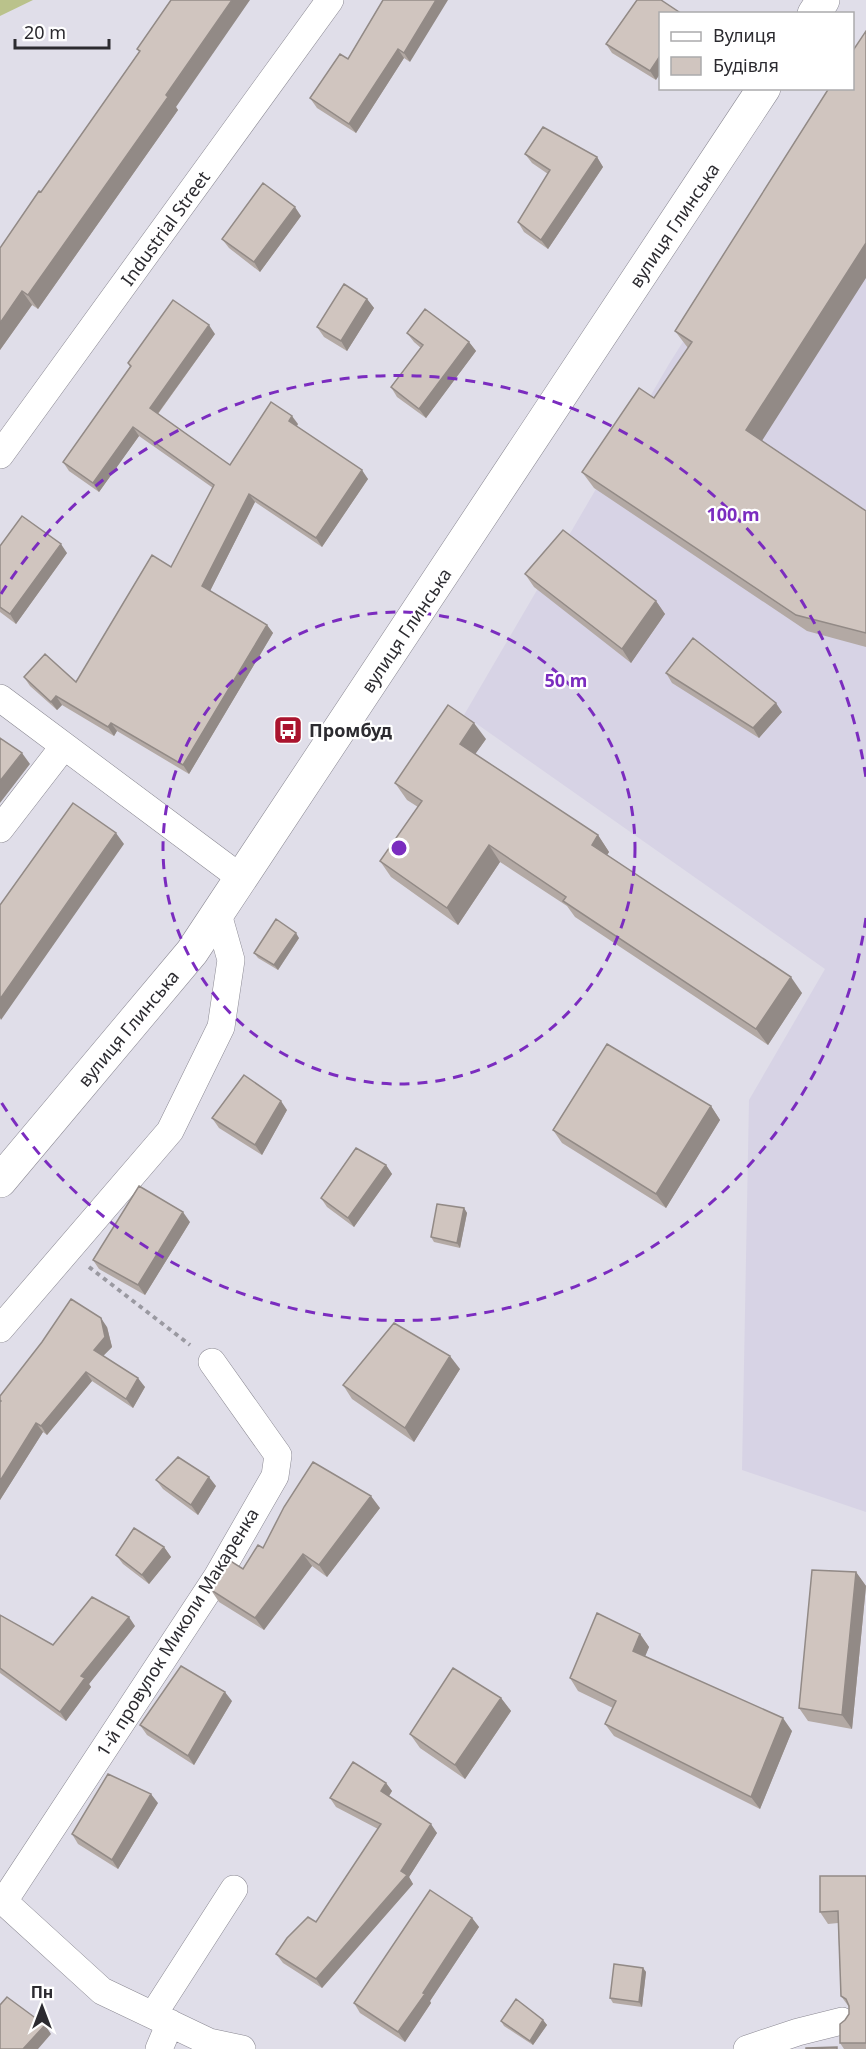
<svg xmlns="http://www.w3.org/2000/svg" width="866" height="2049" font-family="'Noto Sans',sans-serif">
<rect width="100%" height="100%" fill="#e0dee9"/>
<path fill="#d7d3e5" d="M866,51V1512L742,1470L749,1100L825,969L464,715L669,364L842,89L852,88Z"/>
<path fill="#bac28b" d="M0,0H33L0,16Z"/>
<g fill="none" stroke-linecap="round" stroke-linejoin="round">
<g stroke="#8a8892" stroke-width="28">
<path id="minor" d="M0,455L330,0
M0,698L241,878
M0,829L64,746
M0,1329L170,1131L221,1027L231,960L218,914
M0,1898L102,1991L209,2042L242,2049
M4,1901L217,1577L275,1476L278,1455L212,1362
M153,2015L234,1889
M159,2049L170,2023
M747,2049L798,2032L842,2021"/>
</g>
<g stroke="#8a8892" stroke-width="34">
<path id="secondary" d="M814,14L823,0
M0,1181L192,952L764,88"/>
</g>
<path stroke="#9a99a1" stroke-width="4" stroke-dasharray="4.5 4.5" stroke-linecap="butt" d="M89,1267L190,1345"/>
<use href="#minor" stroke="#fff" stroke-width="27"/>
<use href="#secondary" stroke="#fff" stroke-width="33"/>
</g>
<path fill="#b3a9a4" d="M171,0L176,107L178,110L38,309L32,305L0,350V248L41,192L139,52L137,49Z
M383,0L410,62L404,58L356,133L317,108L310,98L348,59Z
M637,0L656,80L612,53L606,44Z
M829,88L762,441L866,511V647L807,631L594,488L582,472L654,398L688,348L675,331Z
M525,154L597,157L603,167L548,249L524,232L518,222L548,174L532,163Z
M301,216L260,272L229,248L222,239Z
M367,299L374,308L347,351L324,337L317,327Z
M407,333L469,342L476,351L426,418L397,397L391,387L421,348L414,342Z
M215,334L158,414L230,465L298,424L297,426L368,479L322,547L255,502L210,591L267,625L273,633L189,774L117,731L114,736L62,705L57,710L30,686L24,677L76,682L171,567L213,488L139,436L99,492L69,471L63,462L130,367L128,363Z
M0,546L67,553L16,624L0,612Z
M525,574L656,601L665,614L631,663L534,587Z
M666,673L782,712L759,738L672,683Z
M486,739L475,754L598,835L609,852L607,855L802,993L768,1045L575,917L567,906L500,862L458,925L391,877L380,861L418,807L407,800L395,783Z
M299,938L278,970L258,958L254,953Z
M711,1106L720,1120L666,1208L562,1143L553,1130Z
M287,1110L262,1155L219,1128L212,1118Z
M386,1165L392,1174L354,1227L327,1207L321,1198Z
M464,1208L467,1213L460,1248L434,1242L431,1237Z
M190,1222L145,1295L99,1269L93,1260Z
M107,1327L112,1347L103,1356L145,1387L133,1408L92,1381L47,1435L43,1432L0,1500V1396Z
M460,1369L414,1442L352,1399L343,1385Z
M156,1480L216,1486L198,1515L163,1489Z
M380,1508L327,1577L312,1566L264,1630L219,1602L211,1590L243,1569L263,1548Z
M164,1547L171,1557L149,1584L123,1564L116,1555Z
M856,1572L866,1586L852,1729L808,1721L799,1708Z
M0,1615L53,1645L135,1626L89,1684L91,1687L66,1721L0,1673Z
M640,1634L649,1647L645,1656L792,1731L760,1809L614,1736L605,1724L613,1708L578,1691L570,1678Z
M501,1698L511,1711L465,1779L420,1748L410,1734Z
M232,1701L194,1765L147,1735L140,1725Z
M386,1783L392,1791L389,1796L437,1833L409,1877L413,1884L322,1988L283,1963L276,1954L316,1922L378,1829L336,1807L330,1798Z
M158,1803L118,1869L78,1844L72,1834Z
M866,1876V2049H844L840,2043L845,2020L849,2014V2007L841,1996L838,1923L828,1924L820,1912Z
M472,1918L479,1927L430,2001L431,2003L405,2042L360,2013L354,2003Z
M643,1968L646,1972L642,2007L613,2003L610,1998Z
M543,2020L547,2025L533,2045L504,2026L501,2021Z"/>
<path fill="#928a86" d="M232,0H250L176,107L178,110L38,309L28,295Z
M436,0H448L410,62L404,53Z
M398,49L404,58L356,133L349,124Z
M660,56V74L656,80L650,71Z
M597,157L603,167L548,249L541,240Z
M295,207L301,216L260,272L254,262Z
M866,243V278L758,447L746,430Z
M22,291L32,305L0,350V323Z
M367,299L374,308L347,351L341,341Z
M209,325L215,334L156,416L150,408Z
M469,342L476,351L426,418L419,409Z
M292,416L298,424L295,429L289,421Z
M133,427L139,436L99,492L93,483Z
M362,470L368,479L322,547L316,538Z
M249,494L255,502L208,595L202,586Z
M61,544L67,553L16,624L10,614Z
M656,601L665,614L631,663L622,649Z
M267,625L273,633L189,774L183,765Z
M56,696L62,705L57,710L51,702Z
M776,703L782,712L759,738L753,728Z
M111,723L117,731L114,736L108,727Z
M474,723L486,739L471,760L460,744Z
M22,753L30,764L0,803V781Z
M116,833L124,844L1,1020L0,1018V999Z
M598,835L609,852L603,861L592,845Z
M489,845L500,862L458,925L447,908Z
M296,933L299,938L278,970L274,965Z
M791,977L802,993L768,1045L756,1029Z
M281,1101L287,1110L262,1155L255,1145Z
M711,1106L720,1120L666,1208L656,1194Z
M386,1165L392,1174L354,1227L348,1218Z
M464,1208L467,1213L460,1248L457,1243Z
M183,1212L190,1222L145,1295L138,1285Z
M101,1318L107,1327L112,1347L100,1359L94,1350Z
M450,1356L460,1369L414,1442L405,1428Z
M86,1372L92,1381L47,1435L41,1426Z
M138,1378L145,1387L133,1408L126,1399Z
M36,1423L43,1432L0,1500V1481Z
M209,1477L216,1486L198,1515L191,1505Z
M371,1496L380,1508L327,1577L319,1565Z
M164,1547L171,1557L149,1584L142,1575Z
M303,1554L312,1566L264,1630L255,1618Z
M856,1572L866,1586L852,1729L842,1715Z
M129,1617L135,1626L89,1684L91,1687L66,1721L60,1712L81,1676Z
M640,1634L649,1647L642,1664L633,1651Z
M225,1692L232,1701L194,1765L188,1756Z
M501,1698L511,1711L465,1779L455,1765Z
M783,1718L792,1731L760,1809L751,1797Z
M386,1783L392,1791L387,1799L381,1791Z
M151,1794L158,1803L118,1869L112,1860Z
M431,1824L437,1833L409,1877L413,1884L322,1988L316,1979L401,1871Z
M472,1918L479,1927L430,2001L431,2003L405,2042L398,2032L423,1993Z
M643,1968L646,1972L642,2007L639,2002Z
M543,2020L547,2025L533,2045L530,2041Z
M45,2025L51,2034L38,2049H23Z"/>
<path fill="#d0c5bf" stroke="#928a86" stroke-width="1.5" d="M171,0H232L166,95L168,97L28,295L22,291L0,323V248L39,191L41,192L140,51L137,49Z
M383,0H436L404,53L398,49L349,124L310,98L340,54L348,59Z
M637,0H661L682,14H660V56L650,71L606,44Z
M866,31V243L746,430L866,511V633L796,615L582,472L639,388L654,398L692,342L675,331L829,88H852V52Z
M543,127L597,157L541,240L518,222L550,170L525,154Z
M263,183L295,207L254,262L222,239Z
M344,284L367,299L341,341L317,327Z
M173,300L209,325L150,408L230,465L271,402L292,416L289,421L362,470L316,538L249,494L202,586L267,625L183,765L111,723L108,727L56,696L51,702L24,677L45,654L76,682L152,555L171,567L214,485L133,427L93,483L63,462L131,366L128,363Z
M425,309L469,342L419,409L391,387L423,345L407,333Z
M22,516L61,544L10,614L0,607V546Z
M563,530L656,601L622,649L525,574Z
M693,638L776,703L753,728L666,673Z
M448,705L474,723L460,744L598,835L592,845L791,977L756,1029L563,901L566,897L489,845L447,908L380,861L422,801L395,783Z
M0,738L22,753L0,781Z
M73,803L116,833L0,999V905Z
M276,919L296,933L274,965L254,953Z
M607,1044L711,1106L656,1194L553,1130Z
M244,1075L281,1101L255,1145L212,1118Z
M356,1148L386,1165L348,1218L321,1198Z
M139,1186L183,1212L138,1285L93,1260Z
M437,1204L464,1208L457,1243L431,1237Z
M71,1299L101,1318L105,1337L94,1350L138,1378L126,1399L86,1372L41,1426L36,1423L0,1481V1402L1,1401L0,1400V1396L42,1342Z
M394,1323L450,1356L405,1428L343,1385Z
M178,1457L209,1477L191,1505L156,1480Z
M313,1462L371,1496L319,1565L303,1554L255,1618L211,1590L229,1560L243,1569L258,1545L263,1548L284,1507Z
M134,1528L164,1547L142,1575L116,1555Z
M812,1570L856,1572L842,1715L799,1708Z
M92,1597L129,1617L81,1676L85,1678L60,1712L0,1668V1615L53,1645Z
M597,1613L640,1634L633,1651L783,1718L751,1797L605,1724L616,1701L570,1678Z
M181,1666L225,1692L188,1756L140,1725Z
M453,1668L501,1698L455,1765L410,1734Z
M353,1762L386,1783L381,1791L431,1824L401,1871L407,1875L316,1979L276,1954L287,1938L308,1917L316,1922L381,1824L330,1798Z
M108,1774L151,1794L112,1860L72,1834Z
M820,1876H866V2043H840V2024L845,2020L849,2014V2006L846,1999L841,1996L838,1911L820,1912Z
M430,1890L472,1918L423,1993L425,1994L398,2032L354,2003Z
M614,1964L643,1968L639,2002L610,1998Z
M7,1997L45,2025L23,2049H0V2005Z
M516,1999L543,2020L530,2041L501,2021Z
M837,2047V2049H806V2048Z"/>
<g fill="none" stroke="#7b2cbf" stroke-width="3" stroke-dasharray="10 8">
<circle cx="399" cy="848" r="236"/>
<path d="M866 918A472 472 0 0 1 1 1102M1 594A472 472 0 0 1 866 778"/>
</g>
<defs>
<g id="bus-square" transform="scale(1.5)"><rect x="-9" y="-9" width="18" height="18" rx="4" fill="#aa142e" stroke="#fff"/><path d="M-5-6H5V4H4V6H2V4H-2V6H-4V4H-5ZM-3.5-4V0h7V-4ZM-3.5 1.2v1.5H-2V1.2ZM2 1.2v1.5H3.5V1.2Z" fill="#fff"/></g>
</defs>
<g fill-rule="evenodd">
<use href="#bus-square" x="288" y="730"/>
</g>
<g text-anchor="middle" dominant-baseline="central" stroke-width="4.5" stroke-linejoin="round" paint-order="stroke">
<g font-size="18" fill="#2c2b30" stroke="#fff">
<text transform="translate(674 225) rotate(-56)">вулиця Глинська</text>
<text transform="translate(165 228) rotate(-54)">Industrial Street</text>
<text transform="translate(406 630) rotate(-56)">вулиця Глинська</text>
<text transform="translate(128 1028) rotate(-50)">вулиця Глинська</text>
<text transform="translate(177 1632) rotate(-58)">1-й провулок Миколи Макаренка</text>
</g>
<g font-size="18" font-weight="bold" fill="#2c2b30" stroke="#fff" text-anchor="start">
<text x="309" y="730">Промбуд</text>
</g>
</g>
<circle cx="399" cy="848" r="9" fill="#7b2cbf" stroke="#fff" stroke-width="3"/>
<g font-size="18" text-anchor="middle" font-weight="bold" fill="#7b2cbf" stroke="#fff" stroke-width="4.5" stroke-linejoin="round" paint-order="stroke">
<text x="733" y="521">100 m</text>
<text x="566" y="687">50 m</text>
</g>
<rect x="659" y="12" width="195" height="78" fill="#ffffff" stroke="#abaaac" stroke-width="1.5"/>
<rect x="671" y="32" width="30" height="9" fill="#ffffff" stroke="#abaaac" stroke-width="1.5"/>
<text x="713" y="42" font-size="18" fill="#2c2b30">Вулиця</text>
<rect x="671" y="57" width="30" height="18" fill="#d0c5bf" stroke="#abaaac" stroke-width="1.5"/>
<text x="713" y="72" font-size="18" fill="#2c2b30">Будівля</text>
<g transform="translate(42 2007)" stroke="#ffffff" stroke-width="4.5" paint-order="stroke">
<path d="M0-4.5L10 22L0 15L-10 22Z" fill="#2c2b30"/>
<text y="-9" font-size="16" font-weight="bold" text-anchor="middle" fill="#2c2b30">Пн</text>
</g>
<path d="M15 39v9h94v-9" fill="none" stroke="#2c2b30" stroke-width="3"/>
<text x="24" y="39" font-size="18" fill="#2c2b30" stroke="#ffffff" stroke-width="4.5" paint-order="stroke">20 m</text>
</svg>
